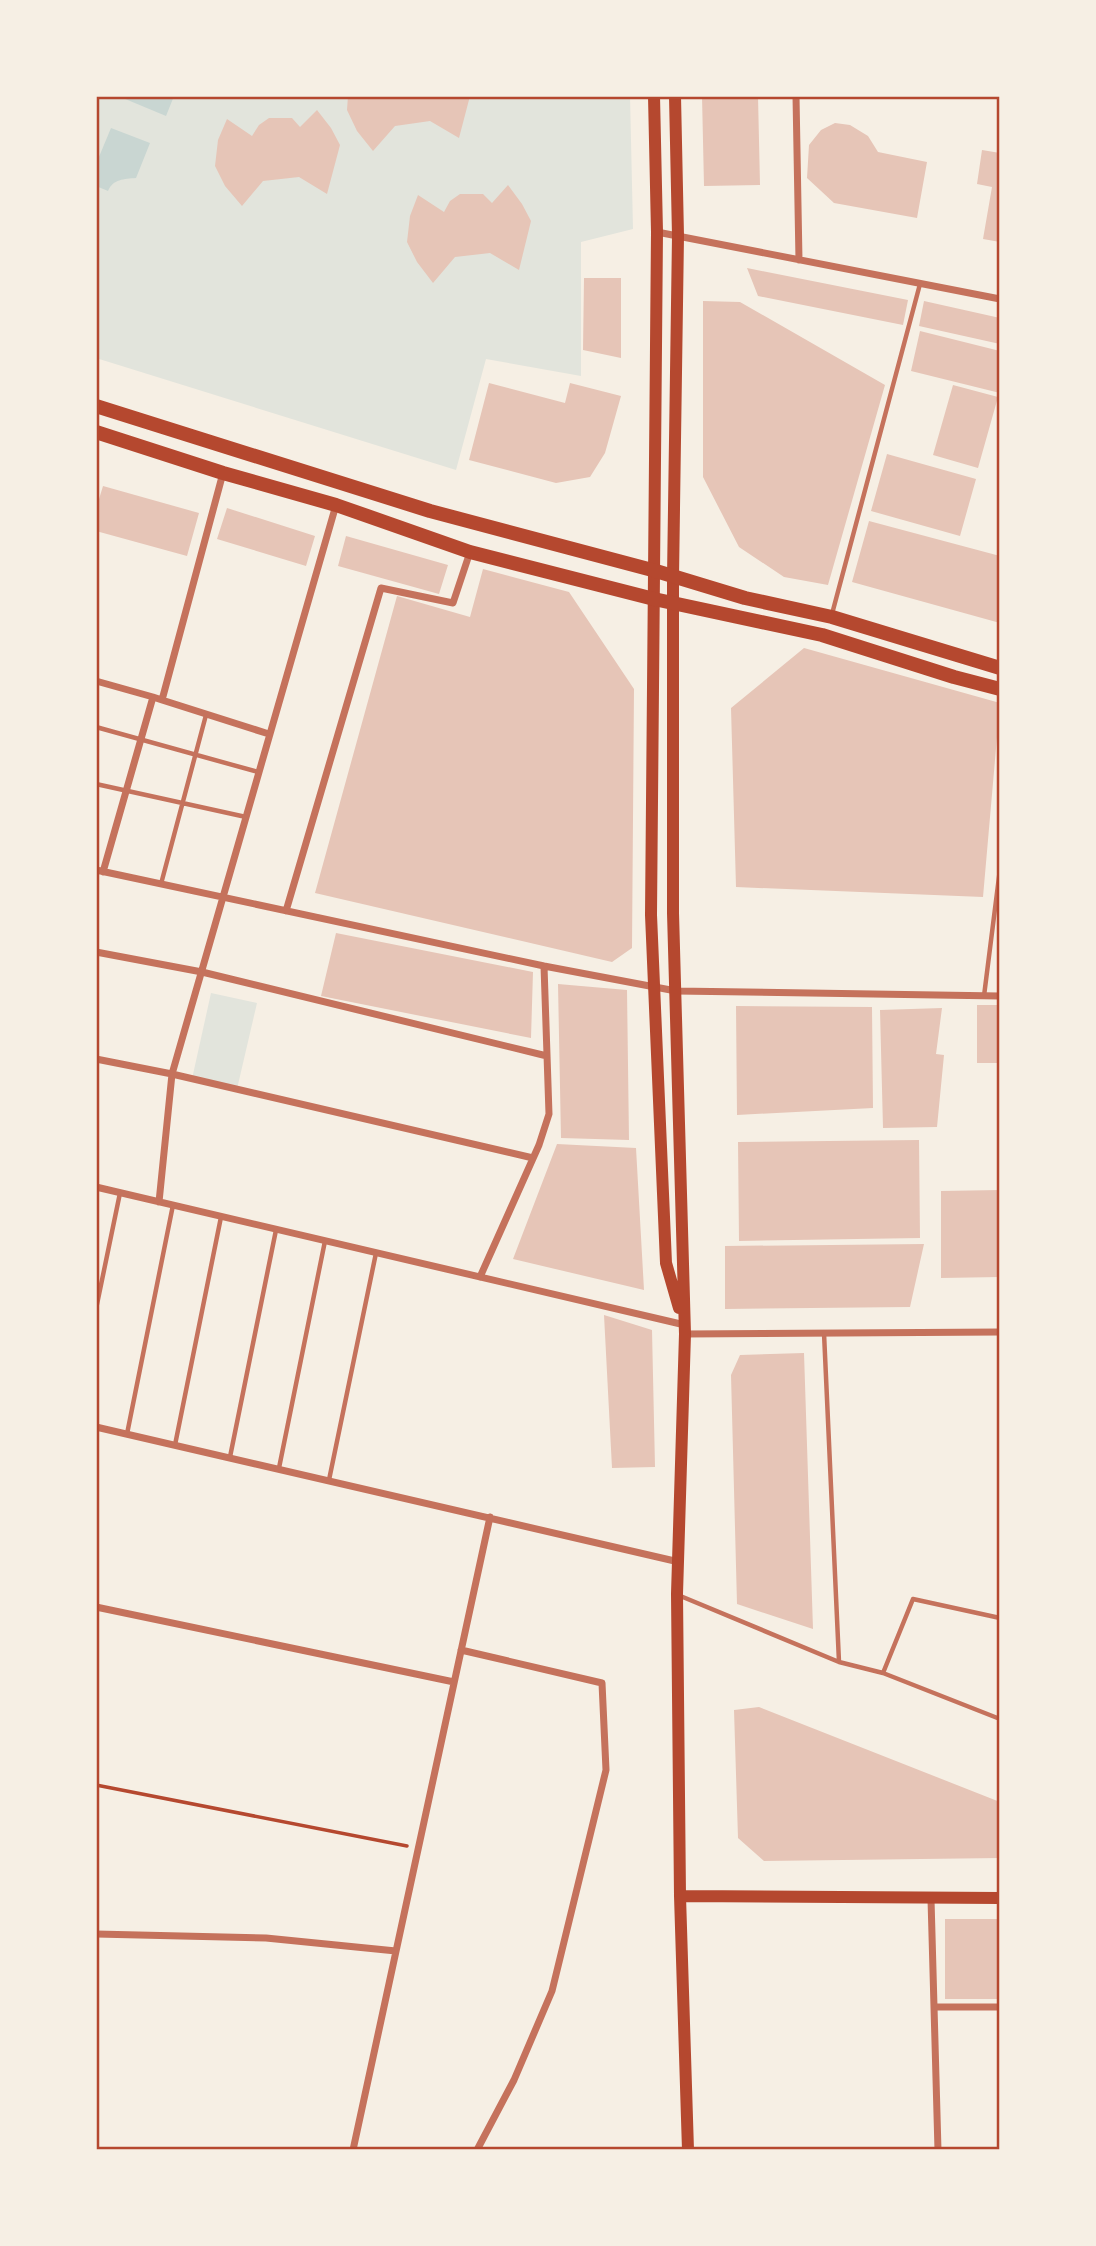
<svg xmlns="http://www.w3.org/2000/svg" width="1096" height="2246" font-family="Arial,sans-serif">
<rect width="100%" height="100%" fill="#f6efe4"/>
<path fill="#e2e4dc" d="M96,96H630L633,229L581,242V376L486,359L456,470L96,358Z
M211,993L257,1003L237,1089L192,1079Z"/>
<path fill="#c9d6d2" d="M118,96H174L166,116Z
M111,128L150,143L136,178C124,179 113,179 108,191L96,186V164Z"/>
<path fill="#e6c5b7" d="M348,96H470L459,138L430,121L395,126L373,151L357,131L347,110Z
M702,96H758L760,185L704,186Z
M317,110L331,128L340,145L327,194L299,177L263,181L242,206L225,186L215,166L218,140L227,119L252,136L259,125L269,118H292L300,127Z
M835,123L850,125L868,136L878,152L927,162L917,218L834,203L807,178L809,145L821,130Z
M982,150L1000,153V242L983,239L992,187L977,184Z
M508,185L522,204L531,221L519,270L490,253L455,257L433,283L417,262L407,242L410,216L418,195L444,212L450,201L460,194H483L492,203Z
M747,268L908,300L903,325L758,296Z
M584,278H621V358L583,350Z
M703,301L740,302L885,385L828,585L784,577L739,547L703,477Z
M924,301L1000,318V344L919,326Z
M920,331L1000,351V393L911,371Z
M489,383L565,403L570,383L621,396L605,453L590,477L556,483L469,460Z
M953,385L998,397L978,468L933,455Z
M887,454L976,479L960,536L871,511Z
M103,486L199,513L187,556L96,531V509Z
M227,508L315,536L306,566L217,539Z
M869,521L1000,556V623L852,582Z
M346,536L448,565L439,594L338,566Z
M483,569L569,592L634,689L632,948L612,962L315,893L397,596L470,617Z
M804,648L1000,703L983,897L736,887L731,708Z
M336,933L533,972L531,1038L321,996Z
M558,984L627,990L629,1140L561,1138Z
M977,1005H1000V1063H977Z
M736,1006L872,1007L873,1108L737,1115Z
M942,1008L936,1054L944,1055L937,1127L883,1128L880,1010Z
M919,1140L920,1238L739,1241L738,1142Z
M557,1144L636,1148L644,1290L513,1259Z
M1000,1190V1277L941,1278V1191Z
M924,1244L910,1307L725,1309V1246Z
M604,1315L652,1330L655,1467L612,1468Z
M804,1353L813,1629L737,1604L731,1375L740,1355Z
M759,1707L1000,1802V1858L764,1861L738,1838L734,1710Z
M945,1919H1000V1999H945Z"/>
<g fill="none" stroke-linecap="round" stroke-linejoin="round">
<path stroke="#b5482f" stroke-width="3.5" d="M96,1785L407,1846"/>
<path stroke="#c5725c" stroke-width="4.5" d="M832,614L920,284
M96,727L258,772
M96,784L246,817
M161,884L206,715
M984,996L1000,869
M96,1309L120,1193
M824,1333L839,1662
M127,1434L173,1205
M175,1445L221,1217
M230,1457L276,1230
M279,1468L325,1241
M329,1480L376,1253
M678,1595L839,1662L883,1673L1000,1719
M883,1673L913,1599L1000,1618"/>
<path stroke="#c5725c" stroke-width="7" d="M796,96L799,260
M657,232L1000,299
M96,681L153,697
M162,700L269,734
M96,870L544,966L676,991L1000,996
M103,872L153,697L162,700L223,473
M286,911L381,588L453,603L470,552
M96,952L202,972L547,1056
M96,1059L172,1074L533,1158
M96,1187L685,1325
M159,1202L172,1074L336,505
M480,1277L539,1145L549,1114L544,966
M685,1334L1000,1332
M96,1427L679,1562
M96,1607L454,1682
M461,1650L602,1683L606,1770L552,1991L514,2080L477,2150
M931,1899L938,2150
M96,1934L266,1938L396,1951
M934,2007H1000
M353,2150L490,1517"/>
<path stroke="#b5482f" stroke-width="12" d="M654,96L657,232L651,915L666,1263L679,1308
M675,96L678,236L673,577V913L685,1334L677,1594L680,1896L688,2150
M680,1896L1000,1898"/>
<path stroke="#b5482f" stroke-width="14" d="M96,406L430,511L656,571L745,598L832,617L1000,668
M96,432L223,473L336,505L470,552L654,599L822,635L954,677L1000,689"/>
</g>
<rect width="1096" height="2246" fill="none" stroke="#f6efe4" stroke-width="196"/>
<rect x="98" y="98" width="900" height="2050" fill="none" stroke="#b5482f" stroke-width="2.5"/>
</svg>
